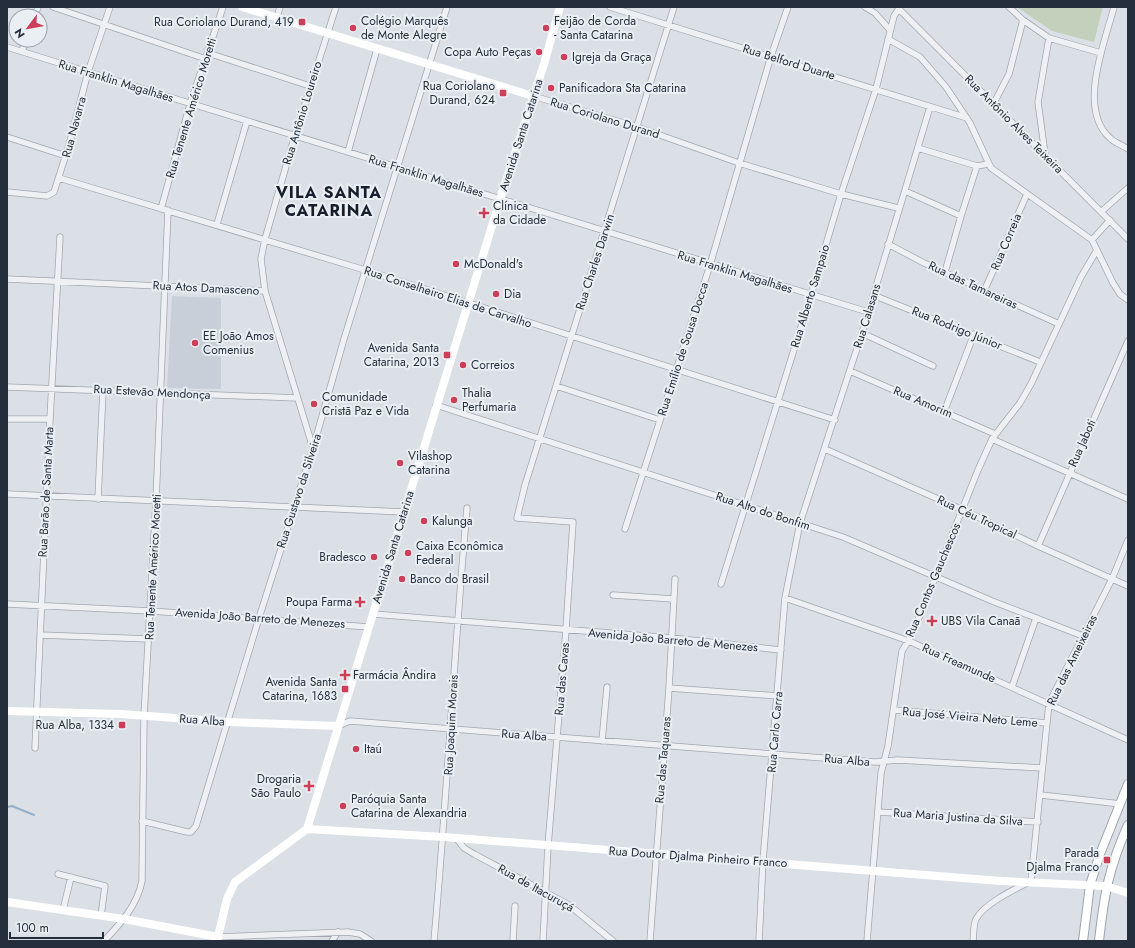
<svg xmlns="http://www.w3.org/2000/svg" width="1135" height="948" font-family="Jost,sans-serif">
<rect width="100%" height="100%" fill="#dbe0e6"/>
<path fill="#c9cfd8" d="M172,296L221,298V389L167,388Z"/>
<path fill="#c2d0bc" d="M1017,7H1103L1094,42L1052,31Z"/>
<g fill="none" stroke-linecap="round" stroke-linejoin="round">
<path stroke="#96afc6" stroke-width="2" d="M7,807L12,806L34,815"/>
<g stroke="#a1a7b0" stroke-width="7">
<path id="street" d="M53,7L206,59
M610,7L967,118
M865,7L875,13L890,30
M1009,7L1023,20L1049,38L1101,53
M1114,7C1105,42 1077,109 1110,138C1115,143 1122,145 1128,149
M899,9L1128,239
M35,16L38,7
M277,17L280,7
M888,39L920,57L946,87L970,123L991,168L1092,240L1113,283L1120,294L1128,300
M7,47L868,312
M22,51L26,40
M208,53L310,86
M533,96L637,127L739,163L841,194L898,208
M994,103L1009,74L1023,20
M7,137L66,156
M918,148L977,166
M348,152L377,49
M1045,154L1038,102L1049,38
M59,178L365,270L835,420
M905,191L961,216
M7,192L47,196L54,192L69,145L88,72L110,7
M161,209L190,104L223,7
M1102,211L1128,188
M217,224L247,121
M1092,240L1110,220
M888,244L924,263L1059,324
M945,272L961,216L977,166L988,164
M7,279L265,291
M985,289L1027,194
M873,295L1040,362
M862,333L933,366
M850,371L995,434
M556,386L660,420
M7,387L297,398
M436,405L843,537L992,601L1083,636
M944,412L974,334
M7,419H50
M992,439L1128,499
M313,448L265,291L261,259L265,239L295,135L336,7
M825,449L963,510L1038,546L1128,586
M7,494L404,512
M98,499L103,390
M625,529L710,265L771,56L788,7
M1038,546L1128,341
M721,584L811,295L841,194L876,89L894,16L900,7
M613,595L673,599
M785,598L909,641L1128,740
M7,604L151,611L369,627
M373,614L672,638L781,650
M40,635L149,639
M1012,687L1036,618
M669,688L778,696
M894,710L1047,723
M338,726L350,721L875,762L898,760L1042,768
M602,741L607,687
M35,748L50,419L60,237
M1041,795L1121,804
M878,812L1038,822
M142,821L187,832H191L196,826L259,618L313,448L344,339L447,7
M457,839L464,848L474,854L569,905L613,941
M58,874L105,886L101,916
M63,910L71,877
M218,937L348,932L360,934L371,941
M104,941C121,923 137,906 142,881L144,716L156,501L168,210
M332,941L338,932
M434,941C447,797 454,652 467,508
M513,941L515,906
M543,941L548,846L566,630L573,522L517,518L525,485L556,386L674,7
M650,941L669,688L675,579
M759,941L763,861L785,598L800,523L862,333L930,107
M867,941L881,773L888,746L902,651L912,635L978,470L992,439L1020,403L1031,384L1081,277L1097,250
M973,941C974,934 973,925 976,919C985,903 1015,889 1031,881L1049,703L1112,579L1128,540"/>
</g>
<g stroke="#9ba4b1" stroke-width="10">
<path id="primary" d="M1083,941L1090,885L1100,854L1128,784
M1099,941C1104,895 1109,867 1128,825"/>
</g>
<use href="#street" stroke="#eef0f4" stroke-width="5.5"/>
<path stroke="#fff" stroke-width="8" d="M242,7L533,96
M7,711L121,714L228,722L338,726
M307,829L444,837L1001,881L1106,886L1128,893
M7,902L124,919L218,937
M217,941L227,899L235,882L307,829L503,190L544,64L560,7"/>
<use href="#primary" stroke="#fff" stroke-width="8"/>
</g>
<g fill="#cd3e58" stroke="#eaeff4" stroke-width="1.5">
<rect x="298" y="18" width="8" height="8" rx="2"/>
<circle cx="353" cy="28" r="4"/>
<circle cx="546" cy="28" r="4"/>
<circle cx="539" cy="52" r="4"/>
<circle cx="564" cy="57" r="4"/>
<circle cx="551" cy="88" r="4"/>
<rect x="499" y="89" width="8" height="8" rx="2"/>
<path d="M482 207h4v4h4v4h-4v4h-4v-4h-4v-4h4z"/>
<circle cx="456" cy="264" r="4"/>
<circle cx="496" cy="294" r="4"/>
<circle cx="195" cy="343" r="4"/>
<rect x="443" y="351" width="8" height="8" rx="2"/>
<circle cx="463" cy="365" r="4"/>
<circle cx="454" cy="400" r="4"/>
<circle cx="314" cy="404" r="4"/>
<circle cx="400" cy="463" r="4"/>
<circle cx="424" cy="521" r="4"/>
<circle cx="408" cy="553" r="4"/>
<circle cx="374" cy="557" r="4"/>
<circle cx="402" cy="579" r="4"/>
<path d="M358 596h4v4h4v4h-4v4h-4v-4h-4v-4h4z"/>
<path d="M930 615h4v4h4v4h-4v4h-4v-4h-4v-4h4z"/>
<path d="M343 669h4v4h4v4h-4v4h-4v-4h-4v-4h4z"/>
<rect x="341" y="685" width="8" height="8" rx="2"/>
<rect x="118" y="721" width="8" height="8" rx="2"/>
<circle cx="356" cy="749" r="4"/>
<path d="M307 780h4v4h4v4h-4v4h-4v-4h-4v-4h4z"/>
<circle cx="343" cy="806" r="4"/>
<rect x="1103" y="856" width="8" height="8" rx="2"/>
</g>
<g text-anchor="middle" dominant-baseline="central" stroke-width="4" stroke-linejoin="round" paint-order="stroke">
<g font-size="12" fill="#252e3c" stroke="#eaeff4" text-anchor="start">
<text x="361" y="21">Colégio Marquês<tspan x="361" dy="14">de Monte Alegre</tspan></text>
<text x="554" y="21">Feijão de Corda<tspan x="554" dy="14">- Santa Catarina</tspan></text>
<text x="294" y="22" text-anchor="end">Rua Coriolano Durand, 419</text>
<text x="531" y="52" text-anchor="end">Copa Auto Peças</text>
<text x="572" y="57">Igreja da Graça</text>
<text x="495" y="86" text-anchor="end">Rua Coriolano<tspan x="495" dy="14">Durand, 624</tspan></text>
<text x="559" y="88">Panificadora Sta Catarina</text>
<text x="493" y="206">Clínica<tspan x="493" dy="14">da Cidade</tspan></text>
<text x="464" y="264">McDonald's</text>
<text x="504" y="294">Dia</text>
<text x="203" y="336">EE João Amos<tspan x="203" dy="14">Comenius</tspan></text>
<text x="439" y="348" text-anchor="end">Avenida Santa<tspan x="439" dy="14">Catarina, 2013</tspan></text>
<text x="471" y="365">Correios</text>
<text x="462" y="393">Thalia<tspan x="462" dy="14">Perfumaria</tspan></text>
<text x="322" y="397">Comunidade<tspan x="322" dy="14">Cristã Paz e Vida</tspan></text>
<text x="408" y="456">Vilashop<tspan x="408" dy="14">Catarina</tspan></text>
<text x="432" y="521">Kalunga</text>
<text x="416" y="546">Caixa Econômica<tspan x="416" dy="14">Federal</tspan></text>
<text x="366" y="557" text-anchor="end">Bradesco</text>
<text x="410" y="579">Banco do Brasil</text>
<text x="352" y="602" text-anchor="end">Poupa Farma</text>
<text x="941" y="621">UBS Vila Canaã</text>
<text x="353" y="675">Farmácia Ândira</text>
<text x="337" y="682" text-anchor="end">Avenida Santa<tspan x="337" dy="14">Catarina, 1683</tspan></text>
<text x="114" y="725" text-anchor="end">Rua Alba, 1334</text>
<text x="364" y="749">Itaú</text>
<text x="301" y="779" text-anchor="end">Drogaria<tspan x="301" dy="14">São Paulo</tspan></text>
<text x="351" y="799">Paróquia Santa<tspan x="351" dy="14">Catarina de Alexandria</tspan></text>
<text x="1099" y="853" text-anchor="end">Parada<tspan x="1099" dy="14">Djalma Franco</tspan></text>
</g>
<g font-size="12" fill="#252e3c" stroke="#eaeff4">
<text transform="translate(789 62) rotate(17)">Rua Belford Duarte</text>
<text transform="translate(116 81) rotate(17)">Rua Franklin Magalhães</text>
<text transform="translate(191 108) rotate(-73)">Rua Tenente Américo Moretti</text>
<text transform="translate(302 113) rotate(-73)">Rua Antônio Loureiro</text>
<text transform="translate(605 118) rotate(17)">Rua Coriolano Durand</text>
<text transform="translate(1014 124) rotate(45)">Rua Antônio Alves Teixeira</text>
<text transform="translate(74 127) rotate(-75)">Rua Navarra</text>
<text transform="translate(521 135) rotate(-72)">Avenida Santa Catarina</text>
<text transform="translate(426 176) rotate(17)">Rua Franklin Magalhães</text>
<text transform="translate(1006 242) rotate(-67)">Rua Correia</text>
<text transform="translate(595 262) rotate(-72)">Rua Charles Darwin</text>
<text transform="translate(735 272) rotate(17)">Rua Franklin Magalhães</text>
<text transform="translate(973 285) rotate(25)">Rua das Tamareiras</text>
<text transform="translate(206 288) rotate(3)">Rua Atos Damasceno</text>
<text transform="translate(810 296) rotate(-73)">Rua Alberto Sampaio</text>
<text transform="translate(448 297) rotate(18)">Rua Conselheiro Elias de Carvalho</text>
<text transform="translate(867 316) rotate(-73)">Rua Calasans</text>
<text transform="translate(957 328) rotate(22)">Rua Rodrigo Júnior</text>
<text transform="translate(683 349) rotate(-72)">Rua Emílio de Sousa Docca</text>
<text transform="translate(152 392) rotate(3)">Rua Estevão Mendonça</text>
<text transform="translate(923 402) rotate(23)">Rua Amorim</text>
<text transform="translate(1082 443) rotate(-66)">Rua Jaboti</text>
<text transform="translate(299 491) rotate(-72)">Rua Gustavo da Silveira</text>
<text transform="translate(46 492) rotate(-87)">Rua Barão de Santa Marta</text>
<text transform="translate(763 511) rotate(18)">Rua Alto do Bonfim</text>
<text transform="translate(977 517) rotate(25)">Rua Céu Tropical</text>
<text transform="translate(393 547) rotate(-73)">Avenida Santa Catarina</text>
<text transform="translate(153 567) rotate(-87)">Rua Tenente Américo Moretti</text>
<text transform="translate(933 580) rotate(-67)">Rua Contos Gauchescos</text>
<text transform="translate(260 618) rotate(4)">Avenida João Barreto de Menezes</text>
<text transform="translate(673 640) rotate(5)">Avenida João Barreto de Menezes</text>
<text transform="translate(1072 660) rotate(-64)">Rua das Ameixeiras</text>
<text transform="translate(959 663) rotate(24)">Rua Freamunde</text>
<text transform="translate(562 679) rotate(-85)">Rua das Cavas</text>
<text transform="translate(970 717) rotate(5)">Rua José Vieira Neto Leme</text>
<text transform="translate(202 720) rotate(4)">Rua Alba</text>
<text transform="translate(451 725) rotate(-87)">Rua Joaquim Morais</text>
<text transform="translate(775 732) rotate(-85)">Rua Carlo Carra</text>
<text transform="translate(524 735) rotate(4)">Rua Alba</text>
<text transform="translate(663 760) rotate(-85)">Rua das Taquaras</text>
<text transform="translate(847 760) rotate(5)">Rua Alba</text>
<text transform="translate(958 817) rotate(4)">Rua Maria Justina da Silva</text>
<text transform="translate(698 857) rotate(4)">Rua Doutor Djalma Pinheiro Franco</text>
<text transform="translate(536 888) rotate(29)">Rua de Itacuruçá</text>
</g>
<g font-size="16" font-weight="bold" letter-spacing="1" fill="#181f2c" stroke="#eaeff4">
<text x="329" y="192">VILA SANTA<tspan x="329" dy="18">CATARINA</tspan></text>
</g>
</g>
<rect width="1135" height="948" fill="none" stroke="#252e3c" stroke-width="16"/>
<g transform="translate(28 28) rotate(238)"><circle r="19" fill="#eaeff4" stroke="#9ba2aa"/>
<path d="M0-3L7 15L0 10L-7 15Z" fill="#cd3e58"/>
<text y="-6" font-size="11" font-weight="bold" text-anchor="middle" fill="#252e3c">N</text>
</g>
<path d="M10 932v6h93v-6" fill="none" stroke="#252e3c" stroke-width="2"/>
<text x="16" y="932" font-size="12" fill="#252e3c" stroke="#eaeff4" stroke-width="3" paint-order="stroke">100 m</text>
</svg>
